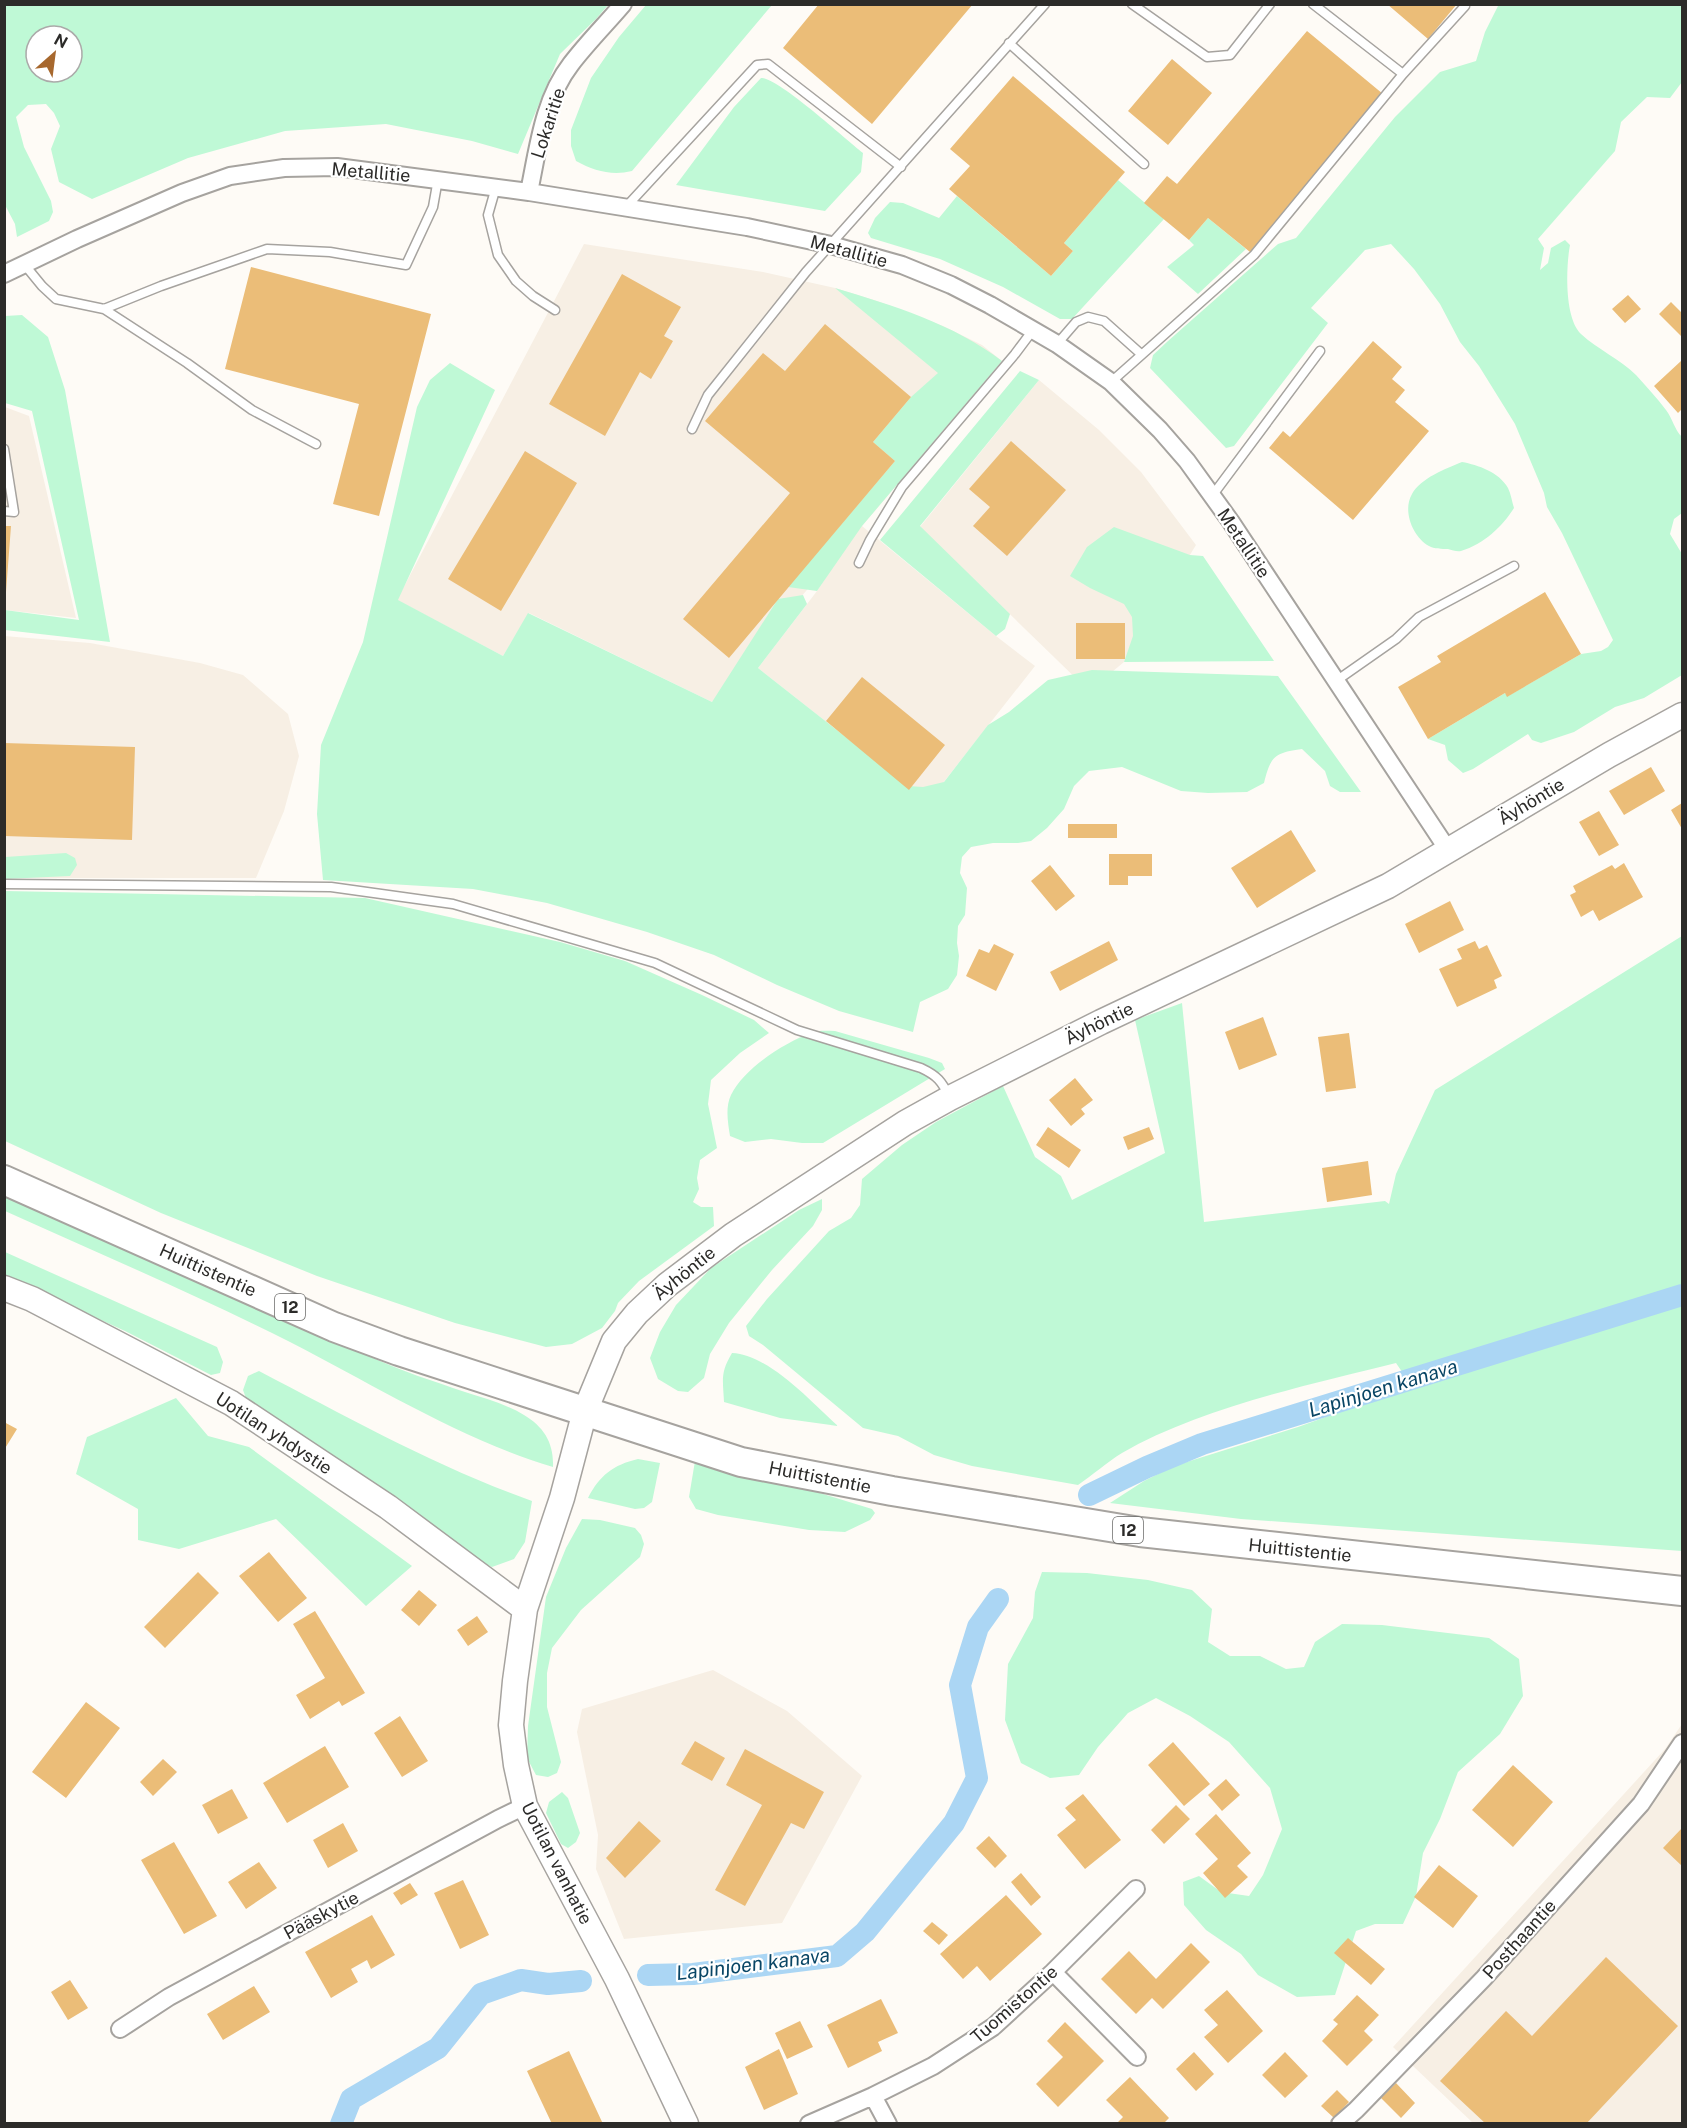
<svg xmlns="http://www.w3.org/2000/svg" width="1687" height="2128" font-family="'Public Sans',sans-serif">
<rect width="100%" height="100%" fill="#fefbf6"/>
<path fill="#f7efe4" d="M584,244L763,272L835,288L877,301L943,326L982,345L1002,361L862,526L996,636L1035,666L928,802L758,668L817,591L856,532L712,702L529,613L503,656L397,600Z
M1039,380L1099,430L1141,472L1196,545L1124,662L1089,691L920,527Z
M5,407L29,416L76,618L5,610Z
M4,636L90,643L200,663L243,675L288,714L299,756L284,811L256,878H5Z
M713,1670L787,1711L862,1776L782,1923L624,1939L596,1869L598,1835L577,1732L582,1709Z
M1682,1724V2123H1473L1393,2047L1665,1749Z"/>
<path fill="#bff9d6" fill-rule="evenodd" d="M5,4H608V5L596,19L560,54L518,154L472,141L386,124L285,131L188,158L92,199L59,182L51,149L60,126L54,113L46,104L28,105L16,117L24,147L51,201L53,212L49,221L17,237L15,224L5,205ZM36,36H72V72H36Z
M646,5H772L632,171C612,176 594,171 576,161L571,146V130L591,78L619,37Z
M1496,5H1682V82L1670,98L1647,97L1621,122L1615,151L1538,239L1544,248L1540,270L1548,263L1551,248L1565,240L1570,245C1566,266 1564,318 1581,334C1597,349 1620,359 1636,375C1646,386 1657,398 1666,410C1673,419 1674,429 1682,437V513L1674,519L1670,534L1682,554V675L1644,698L1615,707L1574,732L1541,743L1532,740L1528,734L1473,769L1463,773L1448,760L1445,745L1428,739L1505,693L1508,696L1581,654L1601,651L1608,647L1613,640L1562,533L1547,507L1544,493L1515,424L1479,366L1460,342L1440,304L1414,269L1391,244L1365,250L1311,308L1328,323L1234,446L1226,448L1150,368L1153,355L1168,341L1278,244L1296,238L1395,117L1440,72L1476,61L1485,32L1498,6Z
M761,78C779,78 845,139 863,153L861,172L825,211L676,185L734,107Z
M1118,180L1164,219L1072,319H1060L1003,287L940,259L871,238L868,233L875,218L890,202L903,203L939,218L957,196L1051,276L1073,251L1064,243Z
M1208,218L1246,249L1198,294L1167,267L1194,245L1189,240Z
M835,288C892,305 954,324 1002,361L862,526L817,591L788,587L895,461L873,442L911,397L938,373Z
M22,315L48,337L65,390L110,642L5,630V610L79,620L32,411L5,403V316Z
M450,363L495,390L398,600L503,656L528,613L712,702L778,599L803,595L807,604L758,668L908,786L923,787L944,782L988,725L1009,712L1048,680L1092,670L1278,676L1361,792H1340L1330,786L1325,771L1302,749C1275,753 1271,755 1264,783L1247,792L1208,793L1181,791L1122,767L1089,771L1074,786L1064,809L1047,828L1031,841L1018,843H993L971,847L962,857L960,873L967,888L965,915L958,926L957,943L959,956L957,975L948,989L920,1002L913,1032L839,1011L777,985L714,955L647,932L547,903L473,889L323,880L317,814L321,745L363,642L417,407L430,380Z
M1020,371L1039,380L920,526L1010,614L1005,629L996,636L880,540Z
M1462,462C1478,465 1499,472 1508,488C1511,494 1512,502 1514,508C1502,527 1484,544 1461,551C1457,552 1452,550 1448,549C1442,549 1434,549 1429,546C1413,537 1402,511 1412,494C1421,478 1445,469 1462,462Z
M1114,527L1190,555L1203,556L1274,661L1124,662L1133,636L1132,617L1124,604L1090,588L1070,576L1087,547Z
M66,853L75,858L77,865L70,876L5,879V857Z
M5,891L365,898L560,942L625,961L702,995L754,1020L769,1033L740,1053L711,1080L708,1104L717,1148L700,1160L697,1178L699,1189L693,1202L701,1207H713L714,1226L639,1281L618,1303L615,1311L602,1328L572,1344L546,1347L455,1323L317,1276L161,1213L5,1141Z
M1682,936V1551L1241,1519L1110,1503L1144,1481L1174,1466L1298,1427L1395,1392L1413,1388L1396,1363C1308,1385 1200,1408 1122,1453C1107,1462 1093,1475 1078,1485L972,1466L934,1455L898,1436L863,1428L763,1345L749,1336L746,1326L767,1299L829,1231L851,1218L860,1205L862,1179L902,1145L936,1122L1003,1086L1035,1157L1061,1176L1072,1200L1165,1153L1135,1020L1182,1003L1204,1222L1385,1201L1389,1204L1396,1174L1435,1090Z
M835,1031L929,1058L942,1063L945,1069L823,1143H802L771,1139L745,1142L730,1136C728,1123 725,1108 731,1095C744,1068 784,1043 811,1033C818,1030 827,1031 835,1031Z
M5,1188C126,1245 247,1304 371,1357C401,1371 433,1381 465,1392C484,1398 506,1404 524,1415C544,1427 554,1443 553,1467C460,1439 376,1386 290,1342C197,1295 100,1254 5,1211Z
M822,1199V1210L813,1226L772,1270L729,1323L710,1354L704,1378L688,1392L678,1391L658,1379L650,1358L660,1332L676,1305L711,1268L799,1210Z
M5,1252L217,1347L223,1362L220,1373L211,1375L125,1331L5,1276Z
M732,1353C770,1355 811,1402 838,1426L780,1418L724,1402C723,1380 720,1373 732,1353Z
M259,1371C349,1418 437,1467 532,1501L525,1542L514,1559L492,1567L471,1557L247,1401L243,1390L248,1376Z
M176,1398L208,1436L249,1447L412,1566L366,1606L276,1519L179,1549L138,1540V1509L76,1474L87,1437Z
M696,1455L872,1509L875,1513L870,1520L845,1532L809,1530L718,1515L696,1509L689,1497Z
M638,1459L660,1463L652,1502L644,1508L635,1509L588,1498C600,1475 613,1465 638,1459Z
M582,1519L600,1520L635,1528L641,1535L644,1544L640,1557L581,1610L552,1648L547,1673V1707L561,1762L557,1773L548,1777L536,1775L527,1758L528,1726L546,1597L566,1548Z
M1042,1572L1087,1573L1148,1580L1192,1590L1212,1609L1208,1642L1230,1656H1260L1286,1669L1304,1667L1315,1642L1342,1624L1382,1625L1489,1638L1519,1659L1523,1696L1500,1734L1458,1772L1440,1819L1423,1853L1416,1896L1403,1924H1375L1356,1931L1335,1995L1297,1997L1258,1975L1241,1954L1206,1930L1184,1905L1183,1882L1199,1876L1221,1892L1249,1896L1263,1875L1282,1829L1270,1788L1229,1742L1190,1716L1156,1698L1128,1713L1098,1747L1079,1775L1050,1778L1021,1763L1005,1720L1008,1664L1033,1618L1035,1592Z
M562,1792L568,1798L580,1833L576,1842L568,1848L561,1844L546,1813L549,1802Z"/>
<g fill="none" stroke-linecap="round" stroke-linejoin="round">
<path stroke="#abd6f4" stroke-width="22" d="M1089,1495L1147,1467L1202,1444L1682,1295
M648,1975L693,1974L837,1956L865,1932L954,1823L977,1778L960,1685L978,1627L998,1599
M341,2124L351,2099L438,2048L481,1994L521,1980L548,1984L581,1981"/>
</g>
<path fill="#ebbd78" d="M819,4H973L872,124L783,48Z
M1387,4H1457L1428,39Z
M1307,31L1383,94L1250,252L1208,218L1189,240L1144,203L1167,176L1177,184Z
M1172,59L1212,93L1168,145L1128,111Z
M1013,76L1125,172L1064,243L1073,251L1051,276L949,189L970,166L950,149Z
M251,267L431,314L379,516L333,504L359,404L225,369Z
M622,274L681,307L664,336L673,341L651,379L640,372L605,436L549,404Z
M1628,295L1641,309L1625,323L1612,309Z
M1671,302L1682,313V337L1659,314Z
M825,324L911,397L873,442L895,461L729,658L683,619L790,493L705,421L763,353L785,371Z
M1373,341L1402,367L1392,379L1405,390L1395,402L1429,431L1353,520L1269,448L1283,431L1290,437Z
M1681,361L1682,409L1678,413L1654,386Z
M1011,441L1066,490L1007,556L973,526L990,507L969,489Z
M525,451L577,483L501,611L448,579Z
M4,526H11L6,592H4Z
M1545,592L1581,654L1507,697L1505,693L1428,739L1398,687L1441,662L1437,656Z
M1076,623H1125V659H1076Z
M862,677L945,745L909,790L826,721Z
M4,743L135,747L132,840L4,836Z
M1651,767L1665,791L1624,815L1609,791Z
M1682,803V829L1671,810Z
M1599,811L1619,845L1599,856L1579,822Z
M1068,824H1117V838H1068Z
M1291,830L1316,871L1257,908L1231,868Z
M1109,854H1152V876H1128V885H1109Z
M1624,863L1643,897L1599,921L1593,910L1581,917L1570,895L1576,892L1573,886L1612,865L1615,869Z
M1050,865L1075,896L1056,911L1031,881Z
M1450,901L1464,930L1419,953L1405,924Z
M1109,941L1118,960L1060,991L1050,972Z
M1475,941L1479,949L1487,945L1502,976L1494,980L1497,988L1457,1007L1439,969L1462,959L1457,949Z
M994,944L1014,954L996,991L966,976L979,949L989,953Z
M1263,1017L1277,1055L1239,1070L1225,1032Z
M1349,1033L1356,1088L1326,1092L1318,1037Z
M1075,1078L1093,1100L1081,1109L1085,1114L1071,1126L1049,1100Z
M1048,1127L1081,1150L1069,1168L1036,1145Z
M1149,1127L1154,1139L1128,1150L1123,1137Z
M1368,1161L1372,1195L1327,1202L1322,1168Z
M4,1422L17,1429L4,1450Z
M269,1552L307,1598L278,1622L239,1576Z
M198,1572L219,1593L165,1648L144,1627Z
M419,1590L437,1605L419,1626L401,1610Z
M315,1611L365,1693L342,1706L339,1701L310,1719L296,1695L325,1678L293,1624Z
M477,1616L488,1632L468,1646L457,1630Z
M86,1702L120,1728L66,1798L32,1772Z
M400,1716L428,1761L402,1777L374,1733Z
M695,1741L725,1758L712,1781L681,1764Z
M1173,1742L1210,1784L1184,1806L1148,1765Z
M325,1746L349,1787L287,1823L263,1783Z
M745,1749L824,1792L804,1829L791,1823L745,1906L715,1890L762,1805L726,1785Z
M163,1759L177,1772L153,1796L140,1782Z
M1513,1765L1553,1802L1513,1847L1472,1810Z
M1226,1779L1240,1795L1222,1811L1208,1795Z
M232,1789L248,1818L218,1834L202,1805Z
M1083,1794L1121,1840L1085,1869L1057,1835L1076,1820L1065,1808Z
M1176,1805L1190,1819L1164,1844L1151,1830Z
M1216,1814L1251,1853L1237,1866L1248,1877L1225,1898L1203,1873L1218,1859L1195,1834Z
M639,1821L661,1841L625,1878L606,1858Z
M343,1823L358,1851L328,1868L313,1840Z
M1682,1828V1866L1663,1848Z
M989,1836L1007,1856L995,1868L976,1848Z
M174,1842L217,1916L184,1934L141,1860Z
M259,1862L277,1888L246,1909L228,1882Z
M1439,1865L1478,1896L1453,1928L1414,1897Z
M1021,1873L1041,1897L1031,1906L1011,1882Z
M463,1880L489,1935L460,1949L434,1893Z
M410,1883L418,1895L401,1905L393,1893Z
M1006,1895L1042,1934L990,1981L977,1966L963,1979L940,1954Z
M372,1915L395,1955L371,1969L367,1960L351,1969L358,1982L331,1998L305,1952Z
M932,1922L948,1935L939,1945L923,1931Z
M1348,1938L1385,1969L1371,1985L1334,1953Z
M1191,1943L1210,1962L1163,2009L1152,1998L1136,2014L1101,1979L1129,1951L1156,1979Z
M1606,1957L1678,2026L1586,2124H1486L1440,2081L1506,2011L1532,2036Z
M70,1980L88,2008L68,2020L51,1992Z
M254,1986L270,2012L223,2040L207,2014Z
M1227,1990L1263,2031L1228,2063L1204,2037L1218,2025L1204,2010Z
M1357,1995L1379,2015L1364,2031L1373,2040L1347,2066L1322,2041L1338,2024L1333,2020Z
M881,1999L898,2033L878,2042L882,2051L848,2068L827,2025Z
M800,2021L813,2047L787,2059L775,2033Z
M1065,2022L1104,2061L1058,2107L1036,2084L1063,2057L1047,2041Z
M779,2049L798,2094L764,2110L745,2067Z
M569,2051L603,2124H552L527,2071Z
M1194,2052L1214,2074L1196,2091L1176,2069Z
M1285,2052L1308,2076L1285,2098L1262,2075Z
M1130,2077L1169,2118L1163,2124H1116L1123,2117L1106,2100Z
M1396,2083L1415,2103L1401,2118L1381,2098Z
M1337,2090L1349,2102L1334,2118L1321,2106Z"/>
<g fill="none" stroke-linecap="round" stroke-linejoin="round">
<g stroke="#a6a39f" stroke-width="11">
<path id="service" d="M1132,4L1207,57L1230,55L1270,4
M1313,4L1403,74
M1009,43L1144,164
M496,187L488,215L498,255L516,281L533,296L555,310
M626,207L757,65L768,64L901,167
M24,264L42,286L56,299L104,309L161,286L267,249L330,252L406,265L433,207L438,179
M104,309L187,363L252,410L316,444
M1057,344L1076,322L1088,317L1104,321L1141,354
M1111,382L1254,255L1403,74L1465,6
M692,429L708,395L806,272L1045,4
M4,449L14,512L4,511
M1212,496L1320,351
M859,563L870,540L902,487L1015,354L1033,330
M1336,681L1396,639L1419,617L1514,566
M4,884L331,887L453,904L655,963L797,1030L921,1068C938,1076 941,1081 950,1097"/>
</g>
<g stroke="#a6a39f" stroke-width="20">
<path id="minor" d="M529,192C538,149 543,100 571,64C587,43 606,24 623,4
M4,274L77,239L182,193L230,176L284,168L337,167L529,192L747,227L831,245L902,265L951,285L990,305L1057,344L1111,382L1160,430L1187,461L1231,522L1448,850
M1053,1972L1137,2057
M120,2029L169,1997L498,1819L525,1806
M873,2096L888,2124
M809,2124L873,2096L933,2066L993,2027L1053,1972L1136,1889
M1340,2124L1356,2110L1484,1978L1641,1804L1682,1743"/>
</g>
<g stroke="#a6a39f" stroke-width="27">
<path id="secondary" d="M4,1288L32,1299L231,1403L388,1507L525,1609
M686,2124L617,1979L525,1806L516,1765L511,1725L515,1681L525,1609L562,1498L585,1411L614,1341L637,1313L667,1285L733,1235L905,1123L950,1098L1101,1022L1388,886L1609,755L1682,715"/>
</g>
<g stroke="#a6a39f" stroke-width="32">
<path id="trunk" d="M4,1180L334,1327L399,1351L741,1462L892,1491L1140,1532L1682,1591"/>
</g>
<use href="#service" stroke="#fff" stroke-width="8"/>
<use href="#minor" stroke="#fff" stroke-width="16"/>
<use href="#secondary" stroke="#fff" stroke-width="24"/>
<use href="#trunk" stroke="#fff" stroke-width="28"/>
</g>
<g text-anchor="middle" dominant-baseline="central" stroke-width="4.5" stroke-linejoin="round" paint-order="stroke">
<g fill="#fff" stroke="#6b6b69" stroke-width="1.5">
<rect x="275" y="1294" width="30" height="26" rx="4.5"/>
<rect x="1113" y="1517" width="30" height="26" rx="4.5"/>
</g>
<g font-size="16" font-weight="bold" fill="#2c2b29">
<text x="290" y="1307">12</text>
<text x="1128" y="1530">12</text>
</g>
<g font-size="18" fill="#2c2b29" stroke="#fff">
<text transform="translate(548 123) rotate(-72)">Lokaritie</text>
<text transform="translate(371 172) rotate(5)">Metallitie</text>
<text transform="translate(849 251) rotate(15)">Metallitie</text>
<text transform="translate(1244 543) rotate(56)">Metallitie</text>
<text transform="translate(1531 801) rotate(-31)">Äyhöntie</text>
<text transform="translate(1099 1023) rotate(-26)">Äyhöntie</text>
<text transform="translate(208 1270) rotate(24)">Huittistentie</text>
<text transform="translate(684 1273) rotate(-39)">Äyhöntie</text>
<text transform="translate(274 1433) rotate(33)">Uotilan yhdystie</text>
<text transform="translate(820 1477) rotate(11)">Huittistentie</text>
<text transform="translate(1300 1550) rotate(6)">Huittistentie</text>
<text transform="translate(557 1863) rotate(63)">Uotilan vanhatie</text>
<text transform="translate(321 1915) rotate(-28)">Pääskytie</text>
<text transform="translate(1519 1939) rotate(-48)">Posthaantie</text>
<text transform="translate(1014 2004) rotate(-41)">Tuomistontie</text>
</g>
<g font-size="20" font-style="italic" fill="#084565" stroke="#fff">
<text transform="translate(1383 1388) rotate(-17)">Lapinjoen kanava</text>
<text transform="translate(753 1964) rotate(-7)">Lapinjoen kanava</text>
</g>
</g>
<rect width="1687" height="2128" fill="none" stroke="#2c2b29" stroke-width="12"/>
<g transform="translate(54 54) rotate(28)"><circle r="28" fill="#ffffff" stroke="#abaaa9" stroke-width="1.5"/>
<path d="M0-4.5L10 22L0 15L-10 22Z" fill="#a7682e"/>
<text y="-9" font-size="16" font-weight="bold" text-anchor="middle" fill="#2c2b29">N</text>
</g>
</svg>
